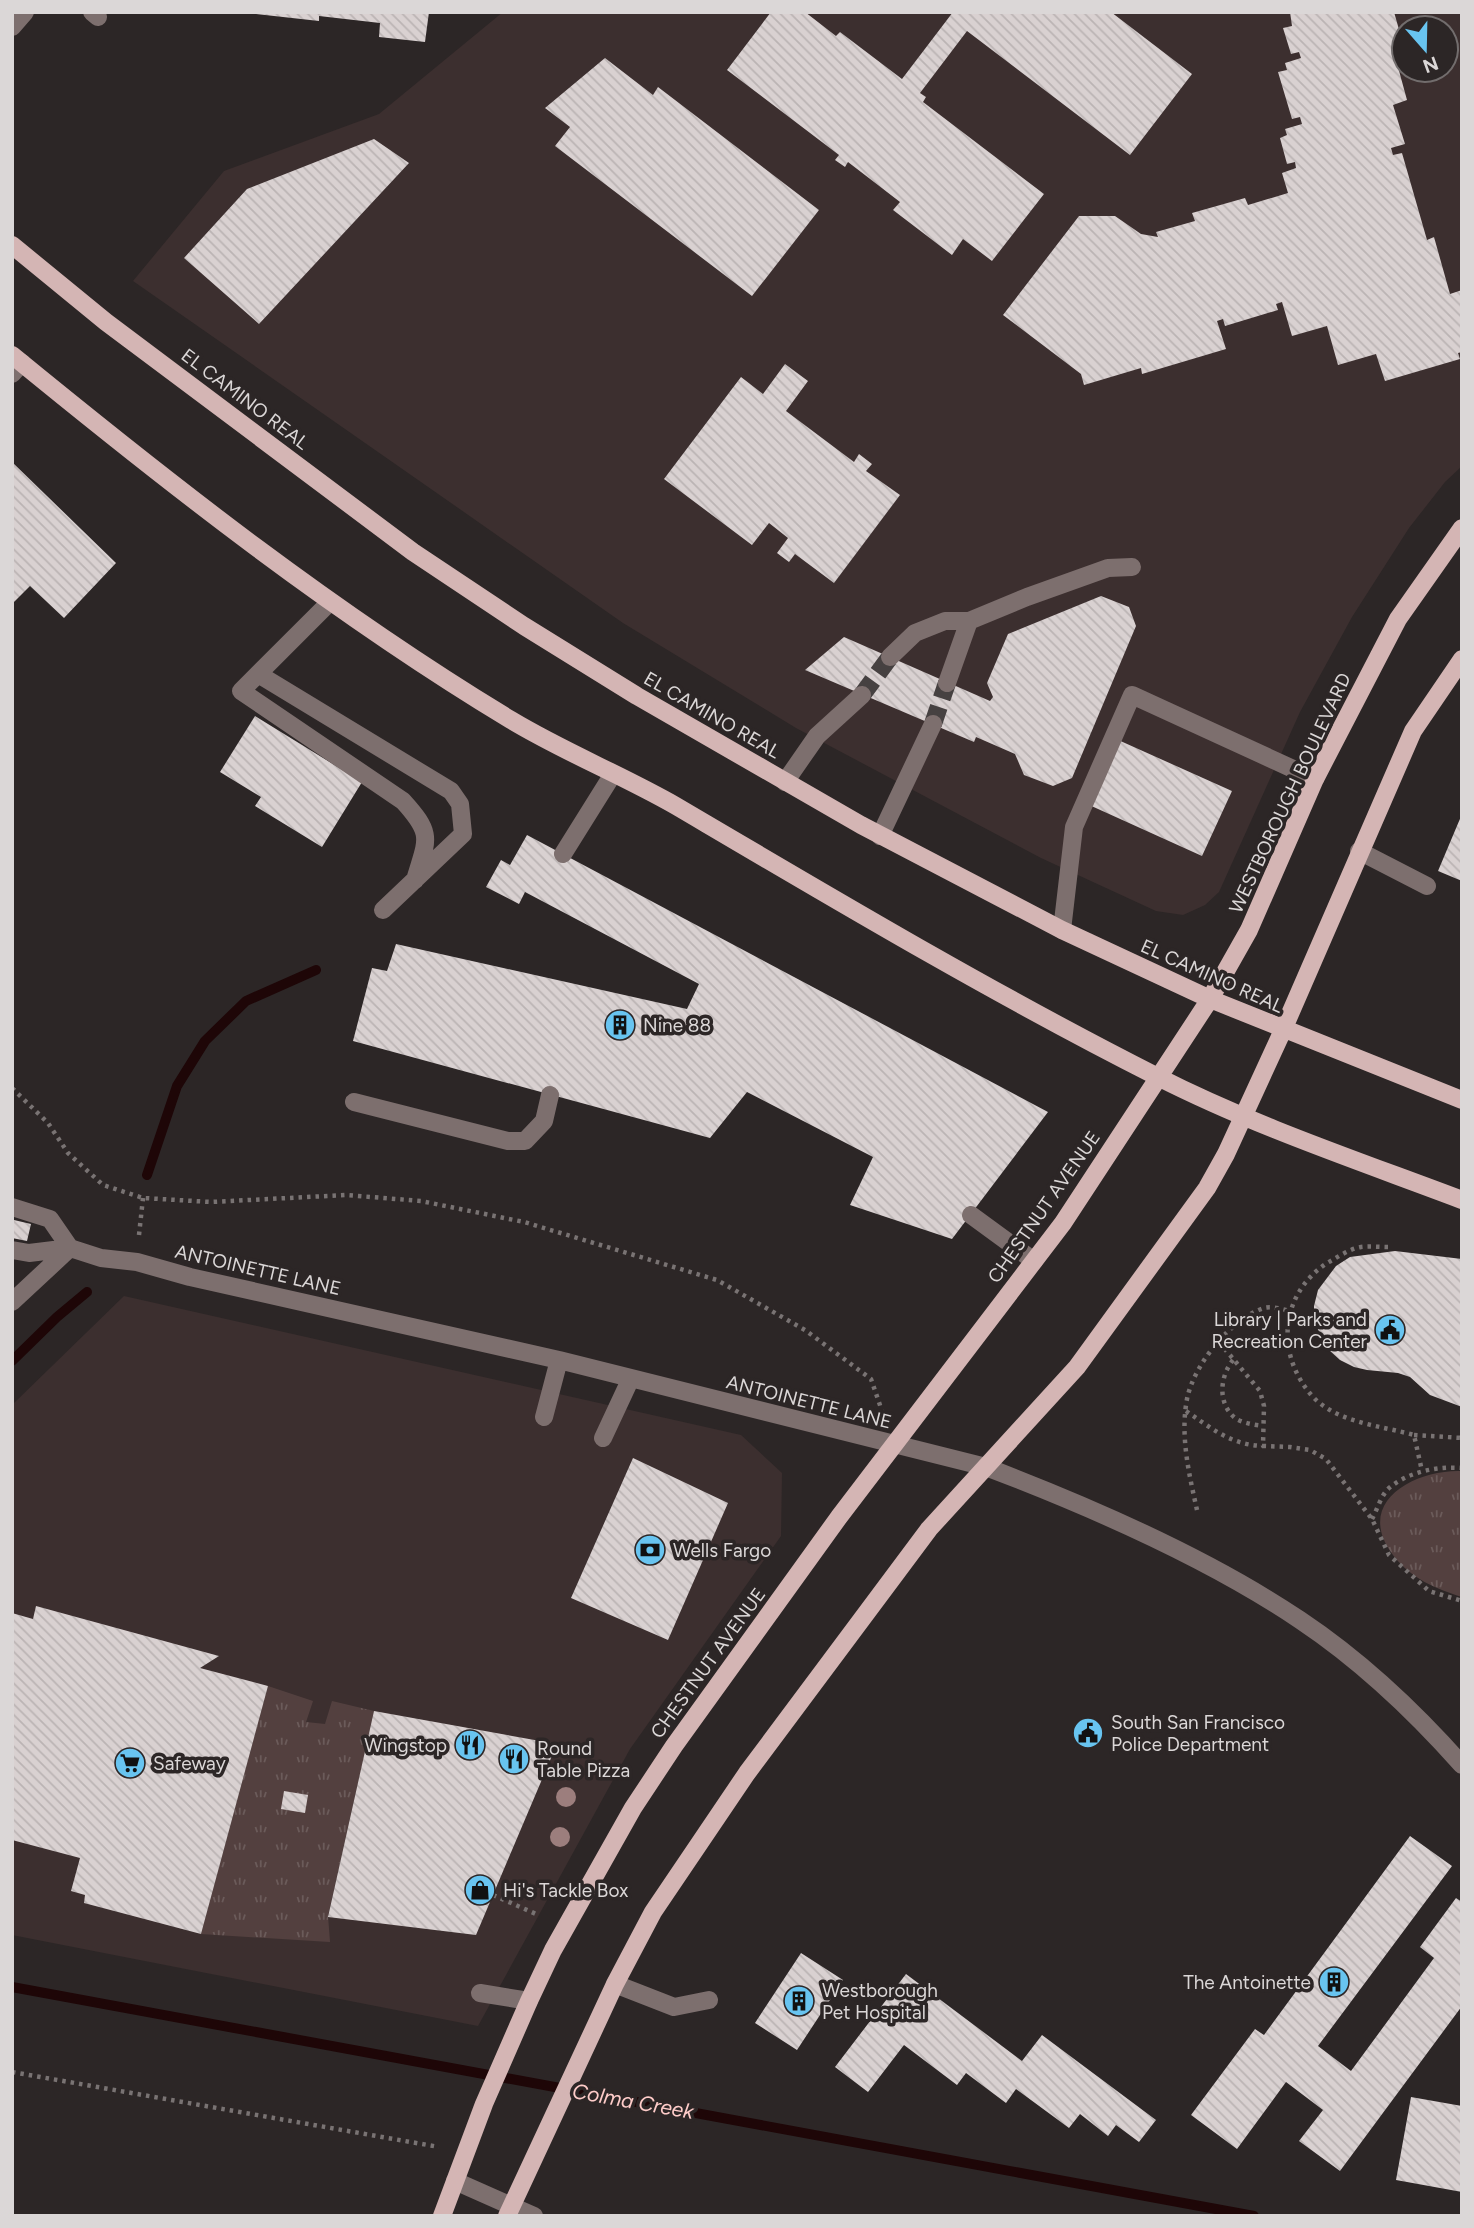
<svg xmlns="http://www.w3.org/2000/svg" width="1474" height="2228" font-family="Figtree,sans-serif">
<defs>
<pattern id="grass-tufts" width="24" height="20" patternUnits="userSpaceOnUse" patternTransform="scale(1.75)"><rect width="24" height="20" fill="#53403f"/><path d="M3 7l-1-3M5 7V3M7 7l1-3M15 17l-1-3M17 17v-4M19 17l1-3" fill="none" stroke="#6b5b5a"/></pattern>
<pattern id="building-back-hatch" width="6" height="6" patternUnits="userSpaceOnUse" patternTransform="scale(1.75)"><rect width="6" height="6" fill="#d9d1d1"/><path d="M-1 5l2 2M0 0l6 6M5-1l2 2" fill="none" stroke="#bbb4b4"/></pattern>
</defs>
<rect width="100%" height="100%" fill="#2c2626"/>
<path fill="#3c2f2f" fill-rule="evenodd" d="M503,12H1462V466L1445,482L1409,528L1352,617L1300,712L1219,892L1205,905L1183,915L1156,911L1041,858L796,728L623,623L133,281L224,171L379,114ZM1404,28H1446V70H1404Z
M124,1296L741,1435L782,1473L781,1536L630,1749L478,2026L12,1935V1405Z"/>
<path fill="url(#grass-tufts)" d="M1462,1471V1597C1436,1589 1410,1578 1393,1555C1353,1502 1415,1469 1462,1471Z
M268,1686L313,1701L306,1722L325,1724L332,1701L374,1711L328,1916L330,1942L201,1934Z"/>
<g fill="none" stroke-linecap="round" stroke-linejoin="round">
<path stroke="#1e0607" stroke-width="10" d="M147,1175L177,1086L205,1041L246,1001L316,970
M12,1361L57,1317L87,1292
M12,1987L1254,2216"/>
</g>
<path fill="url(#building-back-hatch)" d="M256,12H429L425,42L379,37L380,23L319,16V21L256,14Z
M771,12H805L836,36L840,32L902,79L953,12H1111L1192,74L1130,155L967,31L920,93L926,97L923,102L1044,194L992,261L963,239L952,255L893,210L900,202L848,162L845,167L835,160L839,155L727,70Z
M1290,12H1394L1404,47V54L1395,56L1407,100L1393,105L1405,144L1391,148L1393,155L1402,153L1427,240L1434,237L1450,294L1462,290V352L1458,353L1460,359L1385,381L1376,354L1338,365L1327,326L1292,336L1282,302L1276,304L1278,310L1225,326L1223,319L1217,321L1226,349L1142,374L1141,368L1084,385L1081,374L1003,315L1079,216H1115L1141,234L1158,237L1156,232L1195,221L1192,213L1245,198L1248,205L1288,193L1282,173L1296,168L1295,162L1287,164L1280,138L1287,135L1285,129L1302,124L1300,117L1292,119L1278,72L1287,70L1285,63L1301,58L1299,52L1291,54L1283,28L1292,26Z
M605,58L653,95L658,87L819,210L752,296L555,146L570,127L545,108Z
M374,139L409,163L259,324L184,258L247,189Z
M785,364L808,381L786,411L854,462L859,454L872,464L866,471L900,495L834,583L795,554L789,562L777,553L788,538L769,523L752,545L664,479L741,377L763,394Z
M12,462L116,563L64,618L30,586L12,604Z
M1101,596L1129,607L1136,626L1072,778L1053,786L1024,775L1015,754L976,737L974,742L805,670L844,637L990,701L993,697L987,683L1008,634Z
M255,716L362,782L322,847L255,806L261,797L220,772Z
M1116,739L1232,791L1202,856L1087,804Z
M1462,814V881L1438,871Z
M527,835L1048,1112L952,1239L850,1205L873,1157L747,1092L710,1138L353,1041L372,968L387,971L396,944L687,1009L699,984L525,892L519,904L486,887L501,860L510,865Z
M14,1220L31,1224L27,1241L12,1238Z
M1395,1251L1462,1259V1407L1430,1395L1410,1377L1398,1373L1367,1370L1354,1367L1340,1360L1329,1350L1314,1322V1306L1318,1290L1336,1266L1350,1257Z
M633,1458L728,1503L668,1640L571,1598Z
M36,1606L219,1656L200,1668L268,1686L201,1934L84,1903L85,1895L71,1891L80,1858L12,1840V1613L33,1619Z
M374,1711L557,1744L476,1935L328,1917Z
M284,1791L308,1795L305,1813L281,1809Z
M1410,1836L1452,1866L1318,2046L1351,2071L1434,1958L1420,1947L1456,1898L1462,1902V2006L1340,2171L1299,2141L1323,2110L1286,2082L1237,2149L1191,2115L1255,2029L1264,2035Z
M801,1953L843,1980L797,2050L755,2023Z
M906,1974L1022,2061L1042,2035L1156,2120L1139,2142L1116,2125L1108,2136L1080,2114L1069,2128L1016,2089L1006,2103L966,2073L957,2085L904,2045L868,2092L835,2067Z
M1411,2097L1462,2106V2192L1396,2180Z"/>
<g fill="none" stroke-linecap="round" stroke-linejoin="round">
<path stroke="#464141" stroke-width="18" stroke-dasharray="18 9" stroke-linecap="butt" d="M862,695L890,657
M933,724L947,683"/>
<path stroke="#797373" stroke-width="4.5" stroke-dasharray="3.5 5" stroke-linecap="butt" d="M12,1088L48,1123L68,1153L103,1185L143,1198L211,1202L346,1195L421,1201L524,1222L717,1280L805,1330L871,1379L883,1414
M139,1235L143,1198
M1388,1247C1379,1247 1370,1246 1361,1247C1349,1249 1338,1257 1327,1263C1279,1295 1275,1356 1314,1398C1339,1423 1382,1426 1414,1435L1422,1471
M1219,1342L1260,1391L1264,1406L1263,1446L1290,1447L1310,1450L1326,1459L1372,1519L1389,1555L1429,1591L1462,1601
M1233,1360C1220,1376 1217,1403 1235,1418C1242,1423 1255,1425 1263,1426
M1186,1411C1211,1428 1231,1445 1263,1446
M1414,1435L1462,1438
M1197,1510C1189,1474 1180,1436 1187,1399C1194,1364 1231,1319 1264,1308C1272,1306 1282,1309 1290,1311
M1372,1519C1377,1510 1381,1496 1388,1489C1407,1472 1437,1466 1462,1468
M493,1895L536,1914
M12,2072L439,2147"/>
<path stroke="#7d6f6e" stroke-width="18" d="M92,12L98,17
M12,27L25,12
M12,374L22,363
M330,602L241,691L403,801C434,835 427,839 415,880
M890,657L915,633L945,621H969L1027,597L1108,568L1132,567
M258,674L451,791L460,804L463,834L383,910
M947,683L969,621
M785,782L817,736L862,695
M880,836L933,724
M1359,851L1427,886
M563,854L613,774
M1062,930L1074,827L1132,695L1315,779
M354,1102L508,1141H525L544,1121L550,1095
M12,1207L50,1219L70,1248
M971,1215L1034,1261
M12,1250L29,1253L70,1248L101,1258L137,1262L190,1277L559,1360L986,1467C1091,1507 1208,1558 1300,1620C1360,1660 1415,1712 1462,1765
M12,1302L70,1248
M544,1417L559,1360
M603,1438L631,1378
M615,1984L674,2007L709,2000
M480,1993L529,2001
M455,2181L534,2216"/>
<path stroke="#d4b5b4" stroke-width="18" d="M12,245L106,322L413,552L524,626L637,696L861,825L1062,930L1210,999L1462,1100
M12,355C172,486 334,613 511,720C564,752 622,775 676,806C834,899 992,993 1156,1076C1254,1126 1359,1161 1462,1200
M442,2216L484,2104L529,2001L553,1950L633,1808L674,1746L839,1517L1063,1223L1210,999L1249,930L1315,779L1398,619L1462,528
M507,2216L615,1984L653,1912L747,1773L929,1529L1077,1367L1207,1188L1226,1154L1283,1030L1413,731L1462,659"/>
</g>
<g fill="#9c7e7d">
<circle cx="566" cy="1797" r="10"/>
<circle cx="560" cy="1837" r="10"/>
</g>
<defs>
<g id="building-disc" transform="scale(1.575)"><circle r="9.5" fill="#68c4f0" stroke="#2c2626"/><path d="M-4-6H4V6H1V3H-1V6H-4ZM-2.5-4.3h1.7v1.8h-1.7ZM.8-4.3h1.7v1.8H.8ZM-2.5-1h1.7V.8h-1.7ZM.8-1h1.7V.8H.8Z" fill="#111"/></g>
<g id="civic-disc" transform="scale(1.575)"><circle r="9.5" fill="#68c4f0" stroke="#2c2626"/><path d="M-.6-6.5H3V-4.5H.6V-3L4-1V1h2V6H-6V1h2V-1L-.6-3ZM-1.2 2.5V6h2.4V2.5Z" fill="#111"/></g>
<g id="bank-disc" transform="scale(1.575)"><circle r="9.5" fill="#68c4f0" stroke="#2c2626"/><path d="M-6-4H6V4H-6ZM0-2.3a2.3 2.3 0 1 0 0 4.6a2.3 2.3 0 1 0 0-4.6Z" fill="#111"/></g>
<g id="restaurant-disc" transform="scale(1.575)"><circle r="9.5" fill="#68c4f0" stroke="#2c2626"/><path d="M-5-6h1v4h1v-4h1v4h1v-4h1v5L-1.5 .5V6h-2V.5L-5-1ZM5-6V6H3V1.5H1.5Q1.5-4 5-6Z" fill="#111"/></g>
<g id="supermarket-disc" transform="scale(1.575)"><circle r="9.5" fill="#68c4f0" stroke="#2c2626"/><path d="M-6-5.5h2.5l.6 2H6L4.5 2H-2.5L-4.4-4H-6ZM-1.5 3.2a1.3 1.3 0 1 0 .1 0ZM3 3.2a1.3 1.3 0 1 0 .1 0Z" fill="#111"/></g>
<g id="shop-disc" transform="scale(1.575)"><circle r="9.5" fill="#68c4f0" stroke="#2c2626"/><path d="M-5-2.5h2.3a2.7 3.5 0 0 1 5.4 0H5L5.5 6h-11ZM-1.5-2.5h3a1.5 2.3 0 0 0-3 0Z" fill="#111"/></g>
</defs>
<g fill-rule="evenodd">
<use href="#building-disc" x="620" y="1025"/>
<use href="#civic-disc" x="1390" y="1330"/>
<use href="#bank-disc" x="650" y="1550"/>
<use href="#civic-disc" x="1088" y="1733"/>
<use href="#restaurant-disc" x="470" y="1745"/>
<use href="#restaurant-disc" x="514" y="1759"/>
<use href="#supermarket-disc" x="130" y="1763"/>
<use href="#shop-disc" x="480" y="1890"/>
<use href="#building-disc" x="1334" y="1982"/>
<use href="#building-disc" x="799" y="2001"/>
</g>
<g text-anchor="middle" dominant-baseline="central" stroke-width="7" stroke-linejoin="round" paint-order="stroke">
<g font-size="19" fill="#dbd7d7" stroke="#2c2626">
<text transform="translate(245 399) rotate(37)">EL CAMINO REAL</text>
<text transform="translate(712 715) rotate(30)">EL CAMINO REAL</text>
<text transform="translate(1290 793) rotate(-65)">WESTBOROUGH BOULEVARD</text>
<text transform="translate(1212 976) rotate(24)">EL CAMINO REAL</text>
<text transform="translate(1044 1207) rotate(-55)">CHESTNUT AVENUE</text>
<text transform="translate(258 1270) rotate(13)">ANTOINETTE LANE</text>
<text transform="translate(809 1402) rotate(14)">ANTOINETTE LANE</text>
<text transform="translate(708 1663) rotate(-54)">CHESTNUT AVENUE</text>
</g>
<g font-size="19" fill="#dbd7d7" stroke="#2c2626" text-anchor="start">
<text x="643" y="1025">Nine 88</text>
<text x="1367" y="1319" text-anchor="end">Library | Parks and<tspan x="1367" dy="22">Recreation Center</tspan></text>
<text x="673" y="1550">Wells Fargo</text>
<text x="1111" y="1722">South San Francisco<tspan x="1111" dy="22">Police Department</tspan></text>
<text x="447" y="1745" text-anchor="end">Wingstop</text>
<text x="537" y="1748">Round<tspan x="537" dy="22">Table Pizza</tspan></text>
<text x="153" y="1763">Safeway</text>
<text x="503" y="1890">Hi's Tackle Box</text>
<text x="1311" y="1982" text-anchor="end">The Antoinette</text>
<text x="822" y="1990">Westborough<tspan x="822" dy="22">Pet Hospital</tspan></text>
</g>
<g font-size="21" font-style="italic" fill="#feccc9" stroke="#2c2626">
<text transform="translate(633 2101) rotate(10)">Colma Creek</text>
</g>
</g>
<rect width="1474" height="2228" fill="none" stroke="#dbd7d7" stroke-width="28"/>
<g transform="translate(1425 49) rotate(160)"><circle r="33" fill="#2c2626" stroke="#726d6d" stroke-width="2"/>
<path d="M0-5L12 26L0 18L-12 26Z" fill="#68c4f0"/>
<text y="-10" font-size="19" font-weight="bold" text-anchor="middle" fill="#dbd7d7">N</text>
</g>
</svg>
